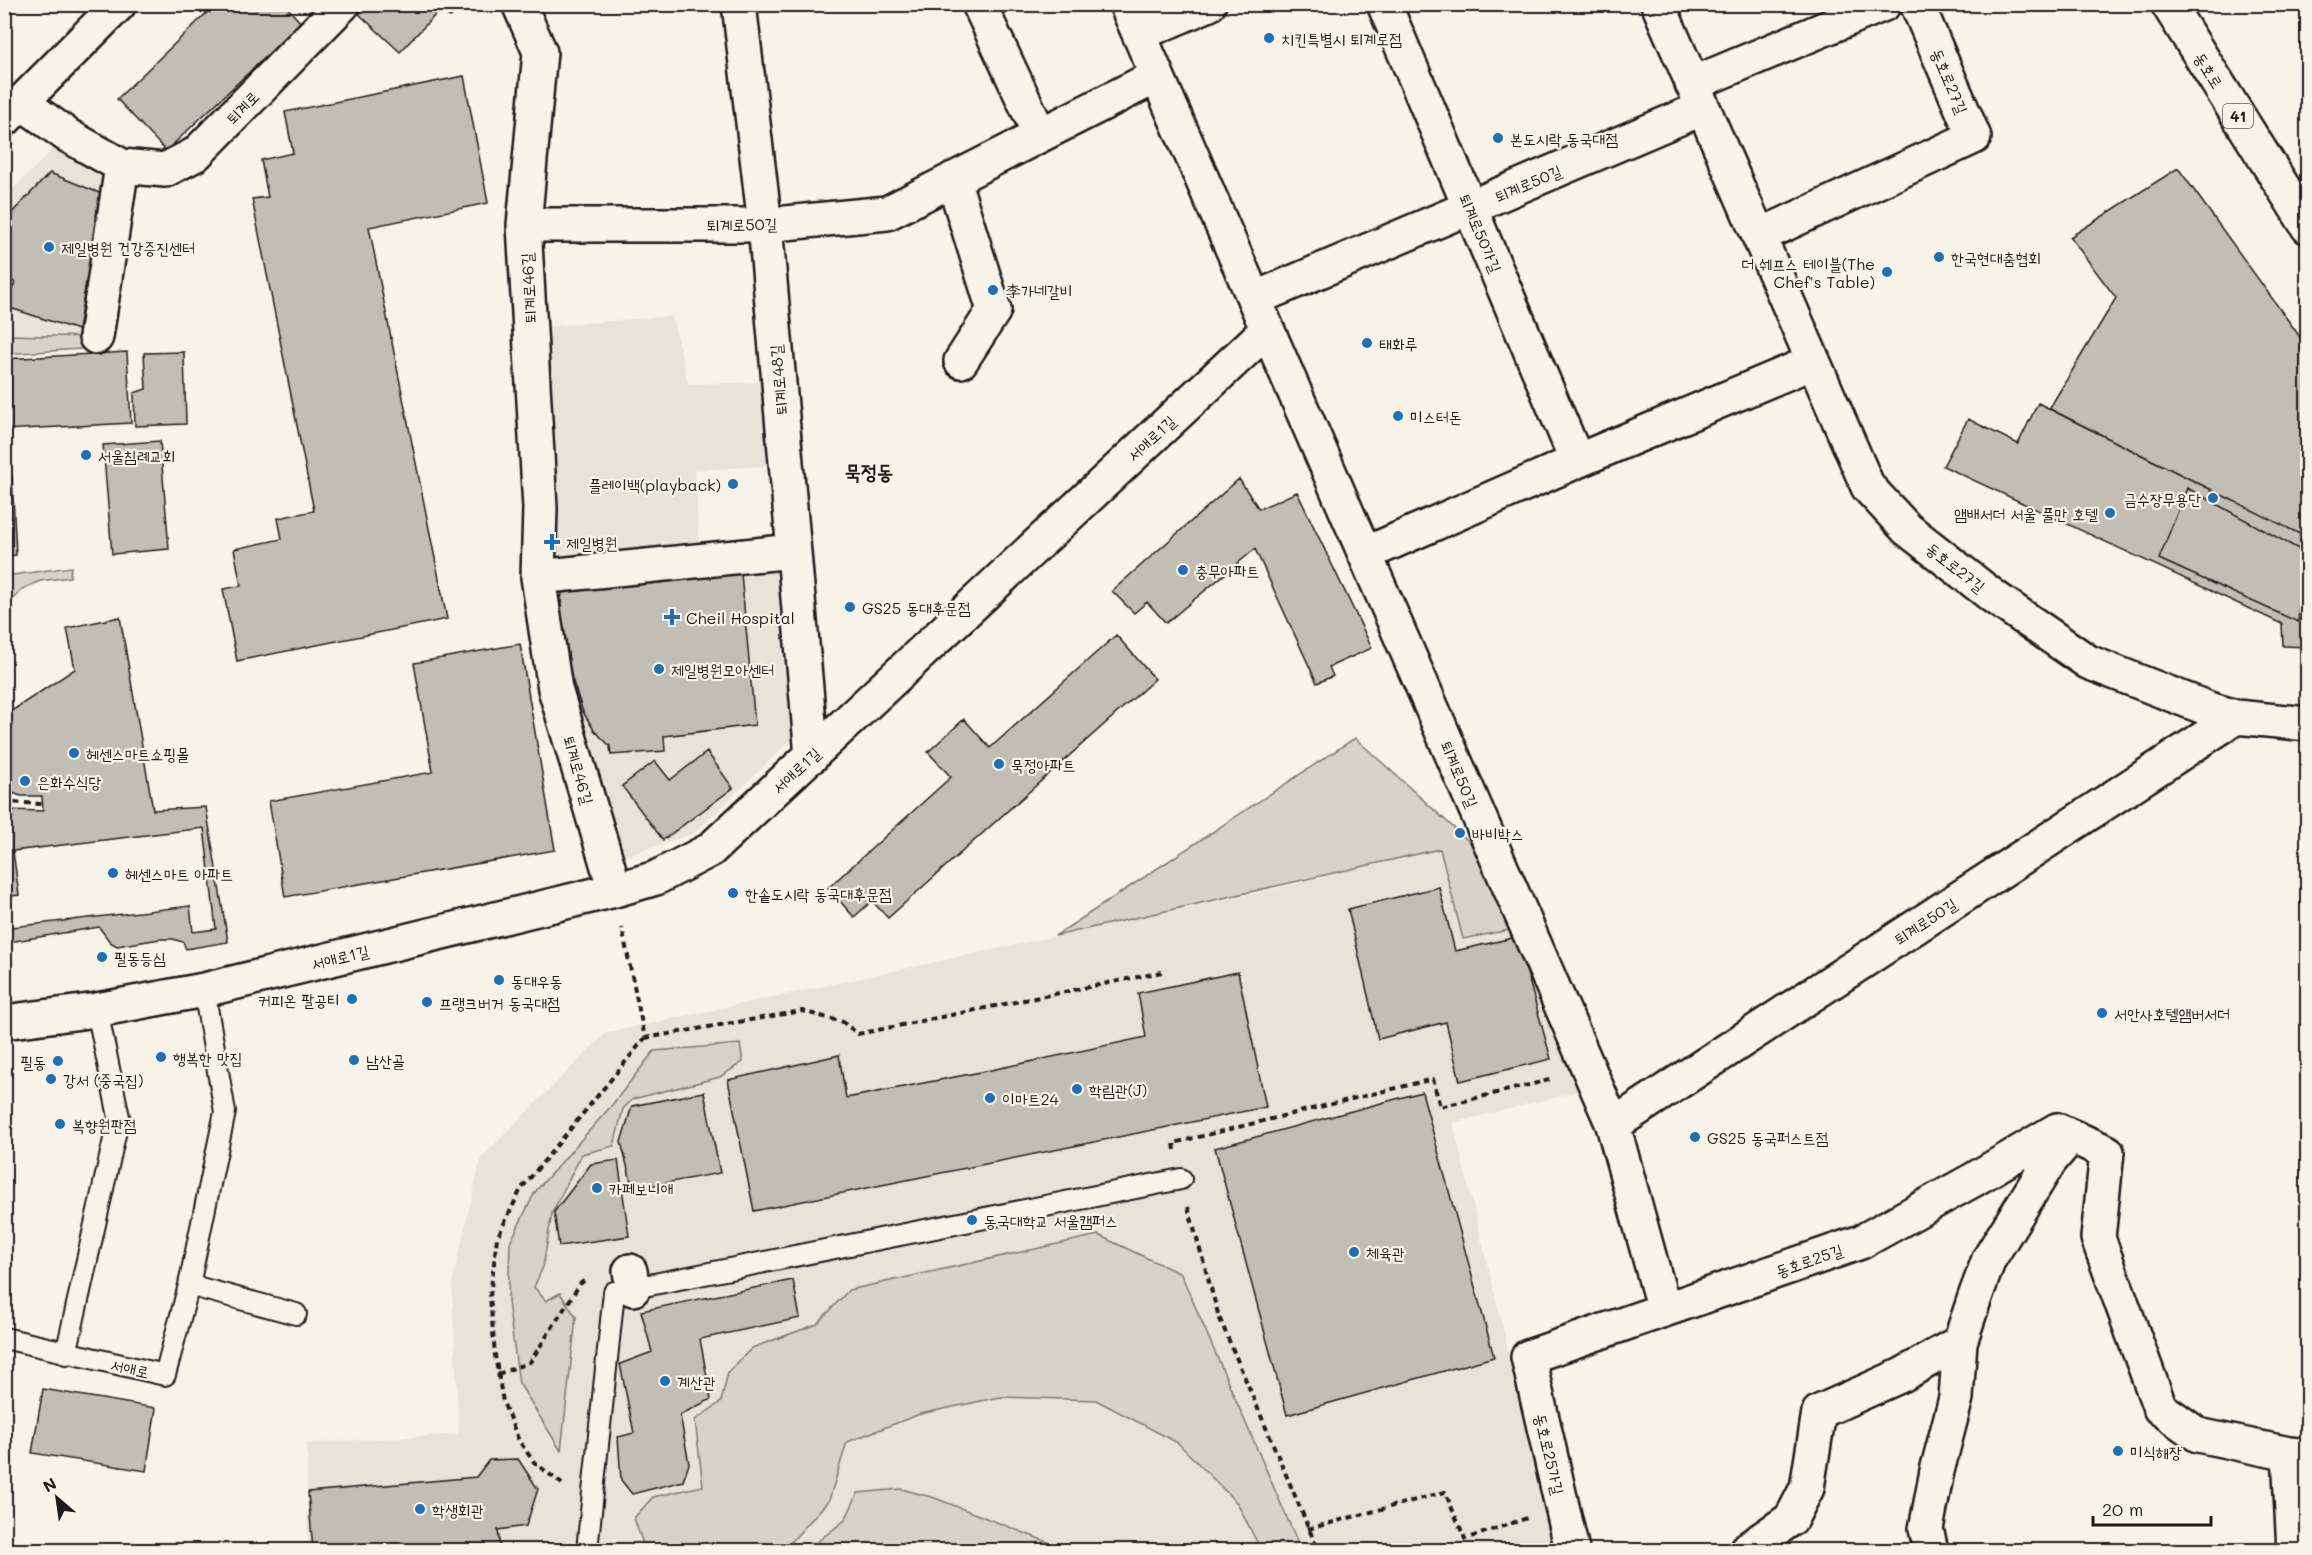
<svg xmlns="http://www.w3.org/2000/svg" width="2312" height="1555" font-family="Mali,'LXGW WenKai TC','Poor Story',sans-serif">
<rect width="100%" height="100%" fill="#f7f3e8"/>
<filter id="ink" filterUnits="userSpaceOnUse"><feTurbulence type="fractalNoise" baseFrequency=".0167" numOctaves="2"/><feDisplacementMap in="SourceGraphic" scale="12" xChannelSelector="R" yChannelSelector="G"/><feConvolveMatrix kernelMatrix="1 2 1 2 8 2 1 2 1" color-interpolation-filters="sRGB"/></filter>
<g filter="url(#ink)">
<path fill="#e6e3d9" d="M67,135L122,166L96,337L5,335L4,198Z
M672,316L688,384L779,382L786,465L695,470L700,560L793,551L808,723L695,833L621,858L555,689L537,327Z
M1440,849L1463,939L1520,928L1580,1091L1453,1123L1557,1550H308L307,1443L459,1434L452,1283L481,1158L606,1033L1265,891Z"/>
<path fill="#d7d3cb" stroke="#7a7874" stroke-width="1.5" d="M5,335L96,337V348L5,354Z
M71,567L70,577L40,581L22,589L5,608V576Z
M1355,738L1476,848L1520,928L1463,939L1440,849L1055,936Z
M740,1044L743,1062L720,1077L633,1099L623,1109L614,1146L582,1154L552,1213L543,1267L534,1287L546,1301L560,1293L576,1317L561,1451L519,1383L508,1302L510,1243L535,1192L612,1105L654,1051Z
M1098,1235L1181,1274L1301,1550H1261L1237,1503L1178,1443L1096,1400L1000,1397L920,1414L847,1442L829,1500L784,1550H645L634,1518L653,1497L703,1486L695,1420L721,1402L728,1372L752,1348L817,1324L849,1290Z
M901,1489L935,1498L1068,1550H807L845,1520L858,1493Z"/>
<path fill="#c0beb5" stroke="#1c1c1c" stroke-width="1.5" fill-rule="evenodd" d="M216,4H284L301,23L166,151L117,99Z
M368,4H428L437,13L400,52L359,14Z
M435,4H466L450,17Z
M464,76L488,203L369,227L447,619L237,661L223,589L241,586L234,549L282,539L278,518L314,511L252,199L268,197L261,160L293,153L285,112Z
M2178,168L2308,348V538L2049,409L2116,298L2070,237Z
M50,173L102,194L78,330L4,306L15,283L4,273V221Z
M127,352L131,423L4,430V359Z
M184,352L186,424L135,426L134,393L146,389L144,353Z
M2038,403L2308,538V647L2283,646L2282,624L1943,466L1968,419L2018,444ZM2187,488L2304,552L2298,622L2159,559Z
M160,441L169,549L112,554L103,445Z
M12,476L16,555L4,556V477Z
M1239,479L1259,509L1297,492L1372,648L1329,667L1333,676L1317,683L1255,549L1166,623L1147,602L1134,613L1112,591Z
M2187,488L2304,552L2298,622L2159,559Z
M740,563L755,725L664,736L665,751L611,755L610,746L594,730L583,712L564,655L559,629L563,578Z
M120,617L153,810L206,807L228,942L186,949L183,942L173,939H160L117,946L110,942L99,927L9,942L4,939V810L43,811L42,796H21L4,790V716L75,669L67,628Z
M1116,635L1155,679L888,918L872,901L854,917L828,888L951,777L928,752L964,719L990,748Z
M520,644L555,850L285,897L269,801L433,772L414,663Z
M707,752L733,788L663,840L622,786L655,761L670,780Z
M204,828L216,929L193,932L190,906L4,928V897L19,895L13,851Z
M1439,887L1455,951L1517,937L1551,1059L1460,1081L1446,1022L1378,1039L1348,909Z
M1238,972L1266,1107L754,1211L728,1080L839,1055L846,1098L991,1070L1146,1037L1138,993Z
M704,1092L720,1173L633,1189L621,1142L632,1106Z
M1422,1092L1494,1357L1287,1415L1215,1148Z
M618,1160L629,1236L559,1246L554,1212L591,1164Z
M793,1280L800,1318L700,1339L711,1399L680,1415L689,1464L683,1481L632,1494L621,1480L618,1437L634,1433L620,1364L652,1352L641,1311Z
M43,1389L156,1408L146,1471L32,1453Z
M518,1459L538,1489L526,1526L498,1530L500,1550H313L308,1492L476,1477L489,1460Z"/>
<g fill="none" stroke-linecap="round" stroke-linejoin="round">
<g stroke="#1c1c1c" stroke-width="24">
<path id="lane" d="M189,1285L296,1314
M4,1338L165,1375L189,1285L225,1112L204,990
M66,1354L119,1117L97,1010
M587,1550L614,1292L1181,1179"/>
</g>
<g stroke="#1c1c1c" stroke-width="38">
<path id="street" d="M519,4L540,52L524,225L540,508L538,577L555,689L615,890
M739,4L765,225L812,756
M979,4L1040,135
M1126,4L1613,1125L1664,1310
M1384,4L1577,461
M1658,4L1868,487L1907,529L1994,597L2088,662L2209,709L2236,717L2308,724
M1139,34L1209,4
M1692,84L1884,4
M21,102L67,135L122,166L165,170L196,154L343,4
M953,179L994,310L961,361
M524,225H765L887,213L1157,76
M1759,236L1974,137L1917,4
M1254,299L1703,108
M96,337L122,166
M1365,554L1577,461L1813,362
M538,577L793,551
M4,1022L97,1010L204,990L615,890L656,878L710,850L1267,330
M1613,1125L2236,717
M630,1271L633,1289
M2289,1454L2294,1550
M1572,1550L1528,1357L1861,1242L1973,1180L2057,1130L2107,1152L2098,1238L2160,1408L2198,1435L2289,1454L2308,1456
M1746,1550L1791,1519L1807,1488L1819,1412L1902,1375L1960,1342
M1931,1550L1926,1529L1937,1471L1956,1398L1960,1342L1975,1297L1989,1259L2050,1161L2071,1136"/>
</g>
<g stroke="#1c1c1c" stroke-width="38">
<path id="primary" d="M2168,4L2308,227
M4,120L119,4"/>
</g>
<path stroke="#1c1c1c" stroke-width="4" stroke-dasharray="6 4.5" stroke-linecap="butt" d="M4,802L42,804
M645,1038L802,1011L843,1022L858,1034L1162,972
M1175,1150L1174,1143L1433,1079L1440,1107L1553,1079
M1188,1207L1219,1317L1318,1550
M498,1374L530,1362L580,1284L586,1279
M562,1484L534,1462L519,1441L503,1402L495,1355L490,1296L497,1238L521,1189L645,1038L622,928
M1308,1529L1445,1492L1465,1539L1527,1518"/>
<use href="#lane" stroke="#f7f3e8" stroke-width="20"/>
<use href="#street" stroke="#f7f3e8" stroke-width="33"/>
<use href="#primary" stroke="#f7f3e8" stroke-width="33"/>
</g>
</g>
<g fill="#1f6fb2" stroke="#f7f3e8" stroke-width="2">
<circle cx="1269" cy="38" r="6"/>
<circle cx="1498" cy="138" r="6"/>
<circle cx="49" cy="247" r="6"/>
<circle cx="1939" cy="257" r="6"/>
<circle cx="1887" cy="272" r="6"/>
<circle cx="993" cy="290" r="6"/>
<circle cx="1367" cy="343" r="6"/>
<circle cx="1398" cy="416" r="6"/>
<circle cx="86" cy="455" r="6"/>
<circle cx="733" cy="484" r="6"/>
<circle cx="2213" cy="498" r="6"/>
<circle cx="2110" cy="513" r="6"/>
<path d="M549 533h6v6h6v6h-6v6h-6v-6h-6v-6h6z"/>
<circle cx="1183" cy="570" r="6"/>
<circle cx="850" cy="607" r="6"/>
<path d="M669 608h6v6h6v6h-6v6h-6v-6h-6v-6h6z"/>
<circle cx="659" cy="669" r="6"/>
<circle cx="74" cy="753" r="6"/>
<circle cx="999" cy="764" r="6"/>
<circle cx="25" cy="781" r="6"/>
<circle cx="1460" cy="833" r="6"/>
<circle cx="113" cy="873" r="6"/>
<circle cx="733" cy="893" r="6"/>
<circle cx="102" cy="957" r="6"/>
<circle cx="499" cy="980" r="6"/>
<circle cx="352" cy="999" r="6"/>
<circle cx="427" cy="1002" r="6"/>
<circle cx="2102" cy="1013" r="6"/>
<circle cx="161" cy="1057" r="6"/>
<circle cx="354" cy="1060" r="6"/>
<circle cx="58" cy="1061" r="6"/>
<circle cx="51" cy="1079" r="6"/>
<circle cx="1077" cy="1089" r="6"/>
<circle cx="990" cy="1098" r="6"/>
<circle cx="60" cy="1124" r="6"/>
<circle cx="1695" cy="1137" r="6"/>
<circle cx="597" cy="1188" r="6"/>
<circle cx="972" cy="1220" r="6"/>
<circle cx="1354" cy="1252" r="6"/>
<circle cx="665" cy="1381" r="6"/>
<circle cx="2118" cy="1451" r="6"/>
<circle cx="420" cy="1509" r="6"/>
</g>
<g text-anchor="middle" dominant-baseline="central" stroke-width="4.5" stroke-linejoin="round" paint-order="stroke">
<rect fill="#f7f3e8" stroke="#5e5c59" stroke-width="1.5" x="2223" y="104" width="30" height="24" rx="4.5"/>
<g font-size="15" font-weight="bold" fill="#1c1c1c">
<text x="2238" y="116">41</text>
</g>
<g font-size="16" fill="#1c1c1c" stroke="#f7f3e8" text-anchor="start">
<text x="1281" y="38">치킨특별시 퇴계로점</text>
<text x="1510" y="138">본도시락 동국대점</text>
<text x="61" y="247">제일병원 건강증진센터</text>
<text x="1951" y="257">한국현대춤협회</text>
<text x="1875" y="263" text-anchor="end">더 쉐프스 테이블(The<tspan x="1875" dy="18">Chef's Table)</tspan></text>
<text x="1005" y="290">李가네갈비</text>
<text x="1379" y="343">태화루</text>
<text x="1410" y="416">미스터돈</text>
<text x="98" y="455">서울침례교회</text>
<text x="721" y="484" text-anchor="end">플레이백(playback)</text>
<text x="2201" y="498" text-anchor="end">금수장무용단</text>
<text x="2098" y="513" text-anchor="end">앰배서더 서울 풀만 호텔</text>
<text x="566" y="542">제일병원</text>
<text x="1195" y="570">충무아파트</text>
<text x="862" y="607">GS25 동대후문점</text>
<text x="686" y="617">Cheil Hospital</text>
<text x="671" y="669">제일병원모아센터</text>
<text x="86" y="753">헤센스마트쇼핑몰</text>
<text x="1011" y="764">묵정아파트</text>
<text x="37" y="781">은화수식당</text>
<text x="1472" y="833">바비박스</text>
<text x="125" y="873">헤센스마트 아파트</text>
<text x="745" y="893">한솥도시락 동국대후문점</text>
<text x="114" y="957">필동등심</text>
<text x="511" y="980">동대우동</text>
<text x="340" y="999" text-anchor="end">커피온 팔공티</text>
<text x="439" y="1002">프랭크버거 동국대점</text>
<text x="2114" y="1013">서안사호텔앰버서더</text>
<text x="173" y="1057">행복한 맛집</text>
<text x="366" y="1060">남산골</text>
<text x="46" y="1061" text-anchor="end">필동</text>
<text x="63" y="1079">강서 (중국집)</text>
<text x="1089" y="1089">학림관(J)</text>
<text x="1002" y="1098">이마트24</text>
<text x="72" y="1124">복향원판점</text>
<text x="1707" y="1137">GS25 동국퍼스트점</text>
<text x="609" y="1188">카페보니애</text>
<text x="984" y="1220">동국대학교 서울캠퍼스</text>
<text x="1366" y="1252">체육관</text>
<text x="677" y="1381">계산관</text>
<text x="2130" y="1451">미식해장</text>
<text x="432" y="1509">학생회관</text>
</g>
<g font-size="16" fill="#1c1c1c" stroke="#f7f3e8">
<text transform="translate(2209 70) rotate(58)">동호로</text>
<text transform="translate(1950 81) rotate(67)">동호로27길</text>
<text transform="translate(242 107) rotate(-46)">퇴계로</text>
<text transform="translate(1528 183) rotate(-23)">퇴계로50길</text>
<text transform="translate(742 224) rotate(-1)">퇴계로50길</text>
<text transform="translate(1481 233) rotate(67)">퇴계로50가길</text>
<text transform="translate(528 288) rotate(-93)">퇴계로46길</text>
<text transform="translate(778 380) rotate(-95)">퇴계로48길</text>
<text transform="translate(1151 438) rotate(-43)">서애로1길</text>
<text transform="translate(1956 567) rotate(38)">동호로27길</text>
<text transform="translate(579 770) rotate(74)">퇴계로46길</text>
<text transform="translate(796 770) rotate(-43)">서애로1길</text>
<text transform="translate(1460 774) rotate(67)">퇴계로50길</text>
<text transform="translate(1925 921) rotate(-33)">퇴계로50길</text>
<text transform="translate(340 957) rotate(-14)">서애로1길</text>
<text transform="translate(1809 1260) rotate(-19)">동호로25길</text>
<text transform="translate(130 1368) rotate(12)">서애로</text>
<text transform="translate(1550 1454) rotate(77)">동호로25가길</text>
</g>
<g font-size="20" font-weight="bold" fill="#1c1c1c" stroke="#f7f3e8">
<text x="869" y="471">묵정동</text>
</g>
</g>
<rect width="2312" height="1555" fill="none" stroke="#f7f3e8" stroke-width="24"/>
<rect x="12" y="12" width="2288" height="1531" fill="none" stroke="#1c1c1c" stroke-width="2" filter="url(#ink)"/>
<g transform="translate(57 1498) rotate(331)" stroke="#f7f3e8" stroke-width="4.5" paint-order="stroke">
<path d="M0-4.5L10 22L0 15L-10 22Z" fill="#1c1c1c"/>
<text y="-9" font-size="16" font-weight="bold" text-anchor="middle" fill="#1c1c1c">N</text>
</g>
<path d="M2093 1516v9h118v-9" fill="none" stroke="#1c1c1c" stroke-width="3"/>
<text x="2102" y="1516" font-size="18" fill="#1c1c1c" stroke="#f7f3e8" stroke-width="4.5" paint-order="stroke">20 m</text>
</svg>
